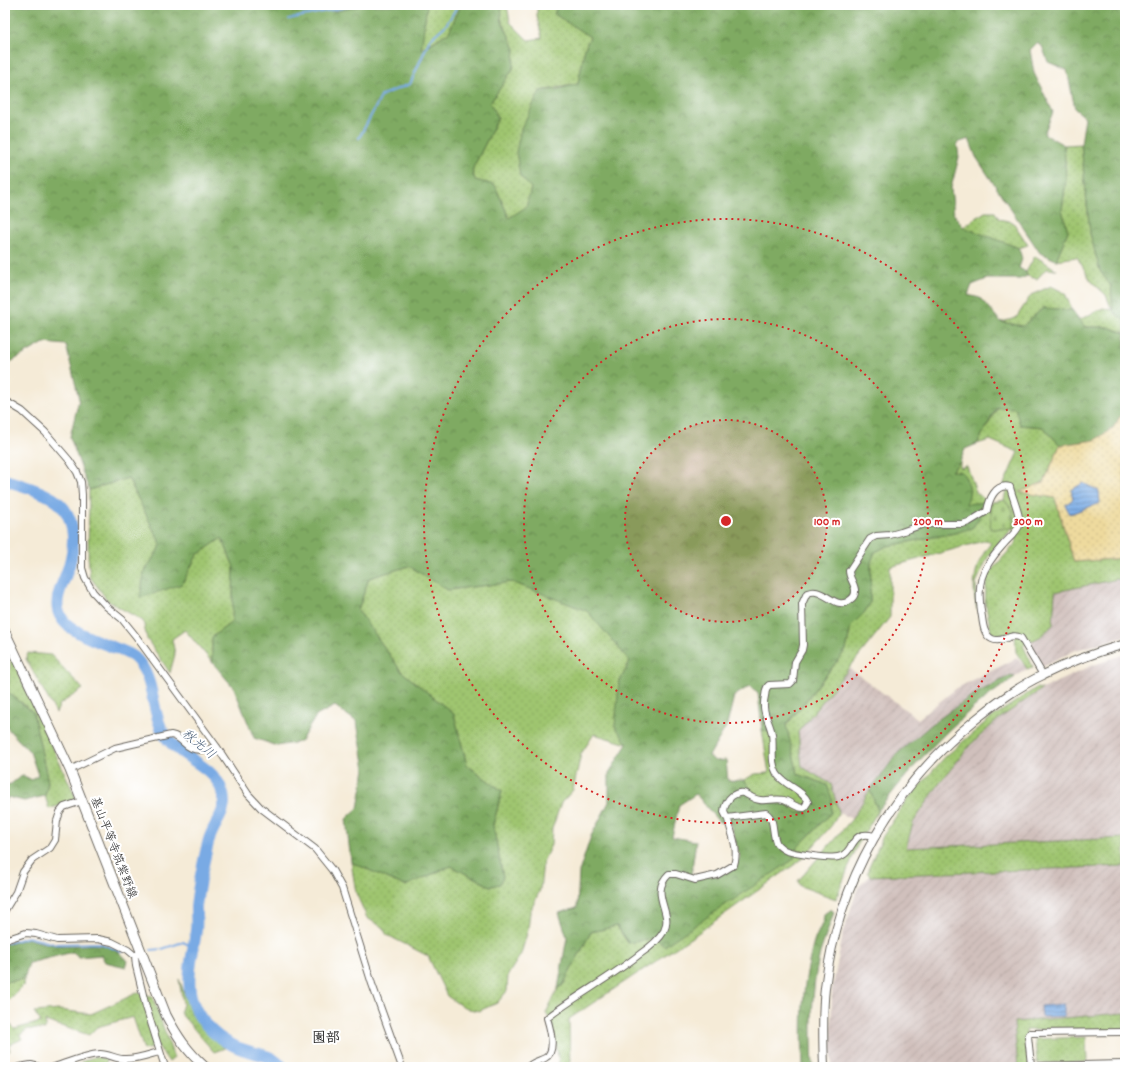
<svg xmlns="http://www.w3.org/2000/svg" width="1130" height="1072" font-family="Dekko,'Klee One',sans-serif">
<defs>
<pattern id="industrial-furrows" width="10" height="10" patternUnits="userSpaceOnUse"><rect width="10" height="10" fill="#d0c0bc"/><path d="M-1 1l2-2M0 10L10 0M9 11l2-2" fill="none" stroke="#b2a4a1"/></pattern>
<pattern id="grass-dots" width="8" height="8" patternUnits="userSpaceOnUse"><rect width="8" height="8" fill="#9fc570"/><path d="M2 2h.1M6 6h.1" fill="none" stroke="#88a960" stroke-width="1.8" stroke-linecap="round"/></pattern>
<pattern id="forest-crowns" width="20" height="18" patternUnits="userSpaceOnUse"><rect width="20" height="18" fill="#7faa62"/><path d="M2 6a3 3 0 1 1 6 0M12 15a3 3 0 1 1 6 0" fill="none" stroke="#678a50"/></pattern>
<pattern id="sand-dots" width="8" height="8" patternUnits="userSpaceOnUse"><rect width="8" height="8" fill="#eeda9e"/><path d="M2 2h.1M6 6h.1" fill="none" stroke="#ccba88" stroke-width="1.8" stroke-linecap="round"/></pattern>
<pattern id="cemetery-stones" width="16" height="16" patternUnits="userSpaceOnUse"><rect width="16" height="16" fill="#9fc570"/><path d="M2 7V4a2 2 0 0 1 4 0v3zM10 15v-3a2 2 0 0 1 4 0v3z" fill="#88a960"/></pattern>
<pattern id="water-rules" width="6" height="5" patternUnits="userSpaceOnUse"><rect width="6" height="5" fill="#79aae4"/><path d="M0 2.5h6" fill="none" stroke="#628ab8"/></pattern>
</defs>
<rect width="100%" height="100%" fill="#fff"/>
<filter id="ink" filterUnits="userSpaceOnUse"><feTurbulence type="fractalNoise" baseFrequency=".025" numOctaves="2"/><feDisplacementMap in="SourceGraphic" scale="8" xChannelSelector="R" yChannelSelector="G"/><feConvolveMatrix kernelMatrix="1 2 1 2 8 2 1 2 1" color-interpolation-filters="sRGB"/></filter>
<filter id="wash" filterUnits="userSpaceOnUse"><feTurbulence type="fractalNoise" baseFrequency=".012" numOctaves="4" result="noise"/><feDisplacementMap in="SourceGraphic" scale="16" xChannelSelector="R" yChannelSelector="G"/><feGaussianBlur stdDeviation="0.9" result="paint"/><feColorMatrix in="noise" values="0 0 0 0 0 0 0 0 0 0 0 0 0 0 0 0 0 1.4 0 .05"/><feComposite in="paint" operator="in"/></filter>
<g filter="url(#wash)">
<rect width="100%" height="100%" fill="#f5ebd7"/>
<path fill="url(#industrial-furrows)" d="M1118,579L1125,582V636L1076,650L1042,666L1029,642L1040,637L1053,625L1055,592Z
M1125,654V838L905,848L913,823L938,784L970,745L1000,718L1042,689L1091,666Z
M1017,658L1027,669L1015,677L1011,675L971,696L932,724L898,753L870,790L852,819L839,813L831,784L802,767L798,732L849,668L918,719L957,688Z
M1125,866V1013L1014,1022L1018,1067H832L831,1036L832,990L843,934L858,887L870,876Z"/>
<path fill="url(#grass-dots)" stroke="#5e7046" d="M306,5H359V6L337,11L310,10Z
M427,5H461L449,32L420,50Z
M502,5H507L510,22L528,40L542,38L537,17V5H558L555,14L590,37L585,48L578,84L540,91L520,176L531,187L527,207L509,218L495,186L475,180L472,170L498,118L490,103L513,69L515,49L501,19Z
M1081,144L1090,233L1100,271L1111,286L1113,311L1125,321V333L1108,327H1085L1079,320L1103,308L1112,310L1106,295L1091,281L1077,257L1056,260L1068,231L1062,210L1066,180L1064,145Z
M985,212H995L999,219L1013,222L1028,245L1019,248L963,227Z
M1035,256L1057,270L1046,269L1037,279L1027,276L1026,272Z
M1051,286L1065,293L1072,310L1043,308L1023,326L1001,322L1016,318L1031,295Z
M979,356L1016,408L1020,425L1043,427L1060,445L1044,482L1020,492L1055,498L1074,562L1125,558V582L1118,579L1055,592L1053,625L1040,637L1023,645L1033,667L1027,669L1016,652L1015,633L997,635L991,632L985,602L987,575L1016,543L1013,528L989,555L976,583L977,610C971,584 974,564 991,543L987,540L890,567V617L798,732L802,767L831,784L839,813L832,825L801,860L695,935L569,1019L570,1067H560L552,1024L546,1013L558,988L563,985L591,932L617,926L628,943L655,938L664,946L795,850L831,813L827,785L798,774L786,726L846,650L851,626L864,613L870,603L871,562L875,552L887,546L955,533L986,502L965,505L951,472L960,462V468L967,466L976,492L987,502L1013,511L1004,500L1006,490L1004,484L1018,452L990,440L977,444L998,407Z
M128,478L161,545L144,573L182,584L197,555L222,538L234,567L232,622L212,637V662L185,630L172,639L175,654L170,673L147,639L143,621L108,601L90,577L88,556L89,490Z
M409,566L448,590L512,582L587,610L630,661L619,683L627,744L594,734L581,754L573,790L561,803L552,829L551,845L543,862L540,890L530,912L528,930L521,954L508,975L507,991L497,1003L479,1011L464,1008L447,996L428,956L387,935L382,927L367,918L356,893L351,862L405,886L451,866L490,886L503,877L493,825L502,791L467,765L454,714L401,671L358,610L369,578Z
M28,653L51,655L83,689L60,704L56,713L26,659Z
M11,657L77,800L49,809L45,796L48,782L33,712L8,692Z
M1036,688L1042,689L1000,718L970,745L939,784L913,823L906,848L1125,838V866L870,876L867,872L883,836L906,801L945,757L988,720Z
M762,730L772,732L785,780L808,793L812,800L807,811L798,813L785,803L762,802L744,780L755,774L769,773Z
M870,790L878,811L857,846L836,899L800,886L798,881L852,819Z
M24,979V985L5,1004V982Z
M179,979L191,1013L208,1034L225,1048L214,1052L180,1013L183,1004Z
M139,992L153,997L174,1058L169,1062L158,1046L144,1050L133,1017L97,1027L89,1035L45,1021V1030L28,1029L20,1035L22,1039L9,1045L10,1051L5,1053V1019L15,1029L41,1022L34,1012L59,1010L91,1014Z
M1125,1013V1030H1026L1030,1067H1018L1014,1022Z
M1086,1037L1087,1062L1037,1063L1035,1039Z
M96,1056L107,1059L105,1067H82L81,1062Z"/>
<path fill="url(#forest-crowns)" stroke="#4e633f" fill-rule="evenodd" d="M5,5H306L310,10L337,11L359,6V5H427L421,50L449,32L461,5H502L501,19L515,49L513,69L490,103L498,118L472,170L475,180L495,185L509,218L526,207L531,188L520,176L516,152L521,129L540,91L558,89L578,84L585,48L590,37L554,14L558,5H1125V321L1113,311L1111,286L1100,271L1090,233L1081,144L1085,117L1075,109L1067,70L1048,62L1042,46L1037,43L1030,50L1034,73L1053,112L1044,134L1064,145L1066,180L1062,210L1068,231L1056,260L1040,253L976,157L969,139L957,143L959,157L951,188L954,214L963,227L1019,248L1022,259L1019,268L1026,272L1027,276L1020,279H987L972,285L968,295L980,298L1001,322L1023,326L1043,308L1072,310L1085,327H1108L1125,333V408L1113,428L1095,440L1060,445L1043,427L1020,425L1015,408L997,407L977,444L965,449L960,462L951,471L962,472C970,485 972,490 966,504L987,502L984,512L972,528L955,533L887,546L875,552L871,562L870,603L864,613L851,626L846,650L786,725L798,774L827,785L832,799L831,813L795,850L794,859L664,946L655,938L628,943L617,926L591,932L563,985L558,988L567,937L559,913L577,908L579,872L591,836L609,802V773L627,744L615,726L619,683L630,661L587,611L512,582L448,590L409,566L369,578L358,610L401,671L454,714L467,765L502,791L493,825L503,877L500,884L490,886L451,866L405,886L351,862L346,819L358,808L365,769L357,722L335,706L316,716L300,742L277,746L254,738L234,688L212,662V637L232,622L234,567L222,538L197,555L182,584L140,598L144,573L161,545L128,478L89,490L70,437L79,399L66,345L44,343L5,365ZM750,686L758,693L762,730L772,732C774,748 774,767 785,780C793,788 804,788 812,800L807,811L798,813L785,803L762,802L744,780L728,781L726,760L715,761L709,756L727,725L734,696ZM696,794L719,822H730L740,857L736,866L718,876L691,875L696,841L672,837L679,805Z
M1011,675L1015,677C1001,687 986,697 973,708C937,739 907,773 878,811L870,790L898,753L932,724L971,696Z
M5,690L33,712L48,782L45,796L24,801L8,797L5,804V785L11,784L22,775L32,780L38,775L30,752L5,726Z
M831,909L834,912C830,926 824,940 820,953C811,990 811,1029 813,1067H803C802,1035 801,1003 807,972C809,962 811,952 814,942C817,932 824,924 824,914Z
M27,938C36,941 46,944 55,945C82,949 107,935 128,961L126,967L105,962L101,955L79,957L73,952L29,963L24,979L5,982V941L9,944Z"/>
<path fill="url(#sand-dots)" stroke="#857b5d" d="M1125,408V558L1074,562L1055,498L1019,492L1044,482L1060,445L1095,440L1113,428Z"/>
<path fill="url(#cemetery-stones)" stroke="#5e7046" d="M1004,500L1013,511V528L990,529L992,502Z"/>
<path fill="url(#water-rules)" stroke="#4a6380" d="M1083,483L1099,491L1100,503L1070,514L1065,505L1073,499L1071,490Z
M1064,1004V1016L1041,1017L1040,1006Z"/>
<g fill="none" stroke-linecap="round" stroke-linejoin="round">
<path stroke="#79aae4" stroke-width="2" d="M289,19L355,5
M359,138L382,95L410,84L430,39L446,25L458,5
M7,943L28,937L55,944L100,943L123,952
M151,950L162,949L183,942L193,947"/>
<path stroke="#79aae4" stroke-width="12" d="M5,480C20,485 38,489 52,498C79,514 76,551 65,577C60,589 53,605 61,617C69,633 104,643 120,650C125,652 130,654 134,657C156,677 150,710 164,734C177,756 210,764 220,786C232,812 213,821 208,843C203,864 198,886 196,907C196,915 197,923 196,930C191,970 178,998 212,1031C220,1039 234,1047 245,1050C253,1053 263,1054 271,1058C275,1060 279,1064 283,1067"/>
</g>
</g>
<g filter="url(#ink)">
<g fill="none" stroke-linecap="round" stroke-linejoin="round">
<g stroke="#68645d" stroke-width="8">
<path id="minor" d="M5,401L22,411L45,432L69,460L77,472L81,482L82,495V568L85,578L93,592L107,607L122,619L135,635L217,747L248,794L261,808L315,849L332,870L342,888L372,984L402,1067
M70,770L115,748L171,735C177,736 180,739 184,743C194,753 205,750 217,747
M727,818L766,813C776,820 771,833 777,844C779,846 783,850 787,851C796,854 830,859 838,857C856,853 849,829 874,836
M5,910L16,892L23,872L32,860L50,848L55,840L57,821L60,812L64,807L82,801
M5,935L8,939L26,933L36,934L57,940L98,939L112,942L128,950L135,956
M138,954L135,956L136,966L146,1007L165,1067
M1125,1032L1030,1033L1028,1036L1031,1065L1036,1066L1125,1064
M19,1067L31,1065L39,1067
M54,1067C68,1063 84,1055 99,1054C107,1053 115,1059 123,1059C135,1060 148,1055 159,1052
M528,1067C532,1062 539,1061 545,1058C557,1052 550,1028 547,1018C577,995 610,978 640,954C649,948 659,940 664,931C674,912 648,894 669,874H676L695,880L717,875L734,865C739,850 732,835 728,820C727,818 725,814 724,812C724,806 728,799 732,796C745,787 748,799 760,800C767,801 777,798 784,800C791,802 795,808 804,808L808,802C802,789 785,786 777,774C770,762 774,747 772,734C769,719 761,713 765,696C766,692 765,688 769,685L790,684L793,681L795,662L802,650L803,645L802,604L807,593C810,592 813,591 816,592C828,594 838,610 850,600C853,598 855,596 855,592C856,585 849,579 849,571L870,539L876,536L890,535L901,532L924,524H962L969,522L987,511C989,500 995,483 1010,487C1012,497 1022,518 1019,526C1016,533 1008,539 1003,545C980,570 976,584 982,617C983,625 984,635 992,639C1002,644 1010,632 1021,638L1043,675"/>
</g>
<g stroke="#68645d" stroke-width="10">
<path id="tertiary" d="M824,1067C823,1041 822,1015 825,988C838,880 891,789 975,720C996,703 1019,686 1043,675C1069,662 1097,652 1125,644"/>
</g>
<g stroke="#68645d" stroke-width="11">
<path id="secondary" d="M5,632L70,770L166,1015C177,1036 187,1051 205,1067"/>
</g>
<use href="#minor" stroke="#fff" stroke-width="6"/>
<use href="#tertiary" stroke="#fff" stroke-width="8"/>
<use href="#secondary" stroke="#fff" stroke-width="9"/>
</g>
</g>
<circle cx="726" cy="521" r="101" fill="#d62828" fill-opacity=".12"/>
<g fill="none" stroke="#d62828" stroke-width="2" stroke-dasharray="2 4">
<circle cx="726" cy="521" r="101"/>
<circle cx="726" cy="521" r="202"/>
<circle cx="726" cy="521" r="302"/>
</g>
<g text-anchor="middle" dominant-baseline="central" stroke-width="4" stroke-linejoin="round" paint-order="stroke">
<g font-size="12" fill="#1c1c1c" stroke="#fff">
<text transform="translate(113 848) rotate(69)">基山平等寺筑紫野線</text>
</g>
<g font-size="13" font-style="italic" fill="#465c76" stroke="#fff">
<text transform="translate(198 745) rotate(40)">秋光川</text>
</g>
<g font-size="14" font-weight="bold" fill="#1c1c1c" stroke="#fff">
<text x="326" y="1039">園部</text>
</g>
</g>
<circle cx="726" cy="521" r="6" fill="#d62828" stroke="#fff" stroke-width="2"/>
<g font-size="12" text-anchor="middle" font-weight="bold" fill="#d62828" stroke="#fff" stroke-width="4" stroke-linejoin="round" paint-order="stroke">
<text x="827" y="525">100 m</text>
<text x="928" y="525">200 m</text>
<text x="1028" y="525">300 m</text>
</g>
<rect width="1130" height="1072" fill="none" stroke="#fff" stroke-width="20"/>
</svg>
